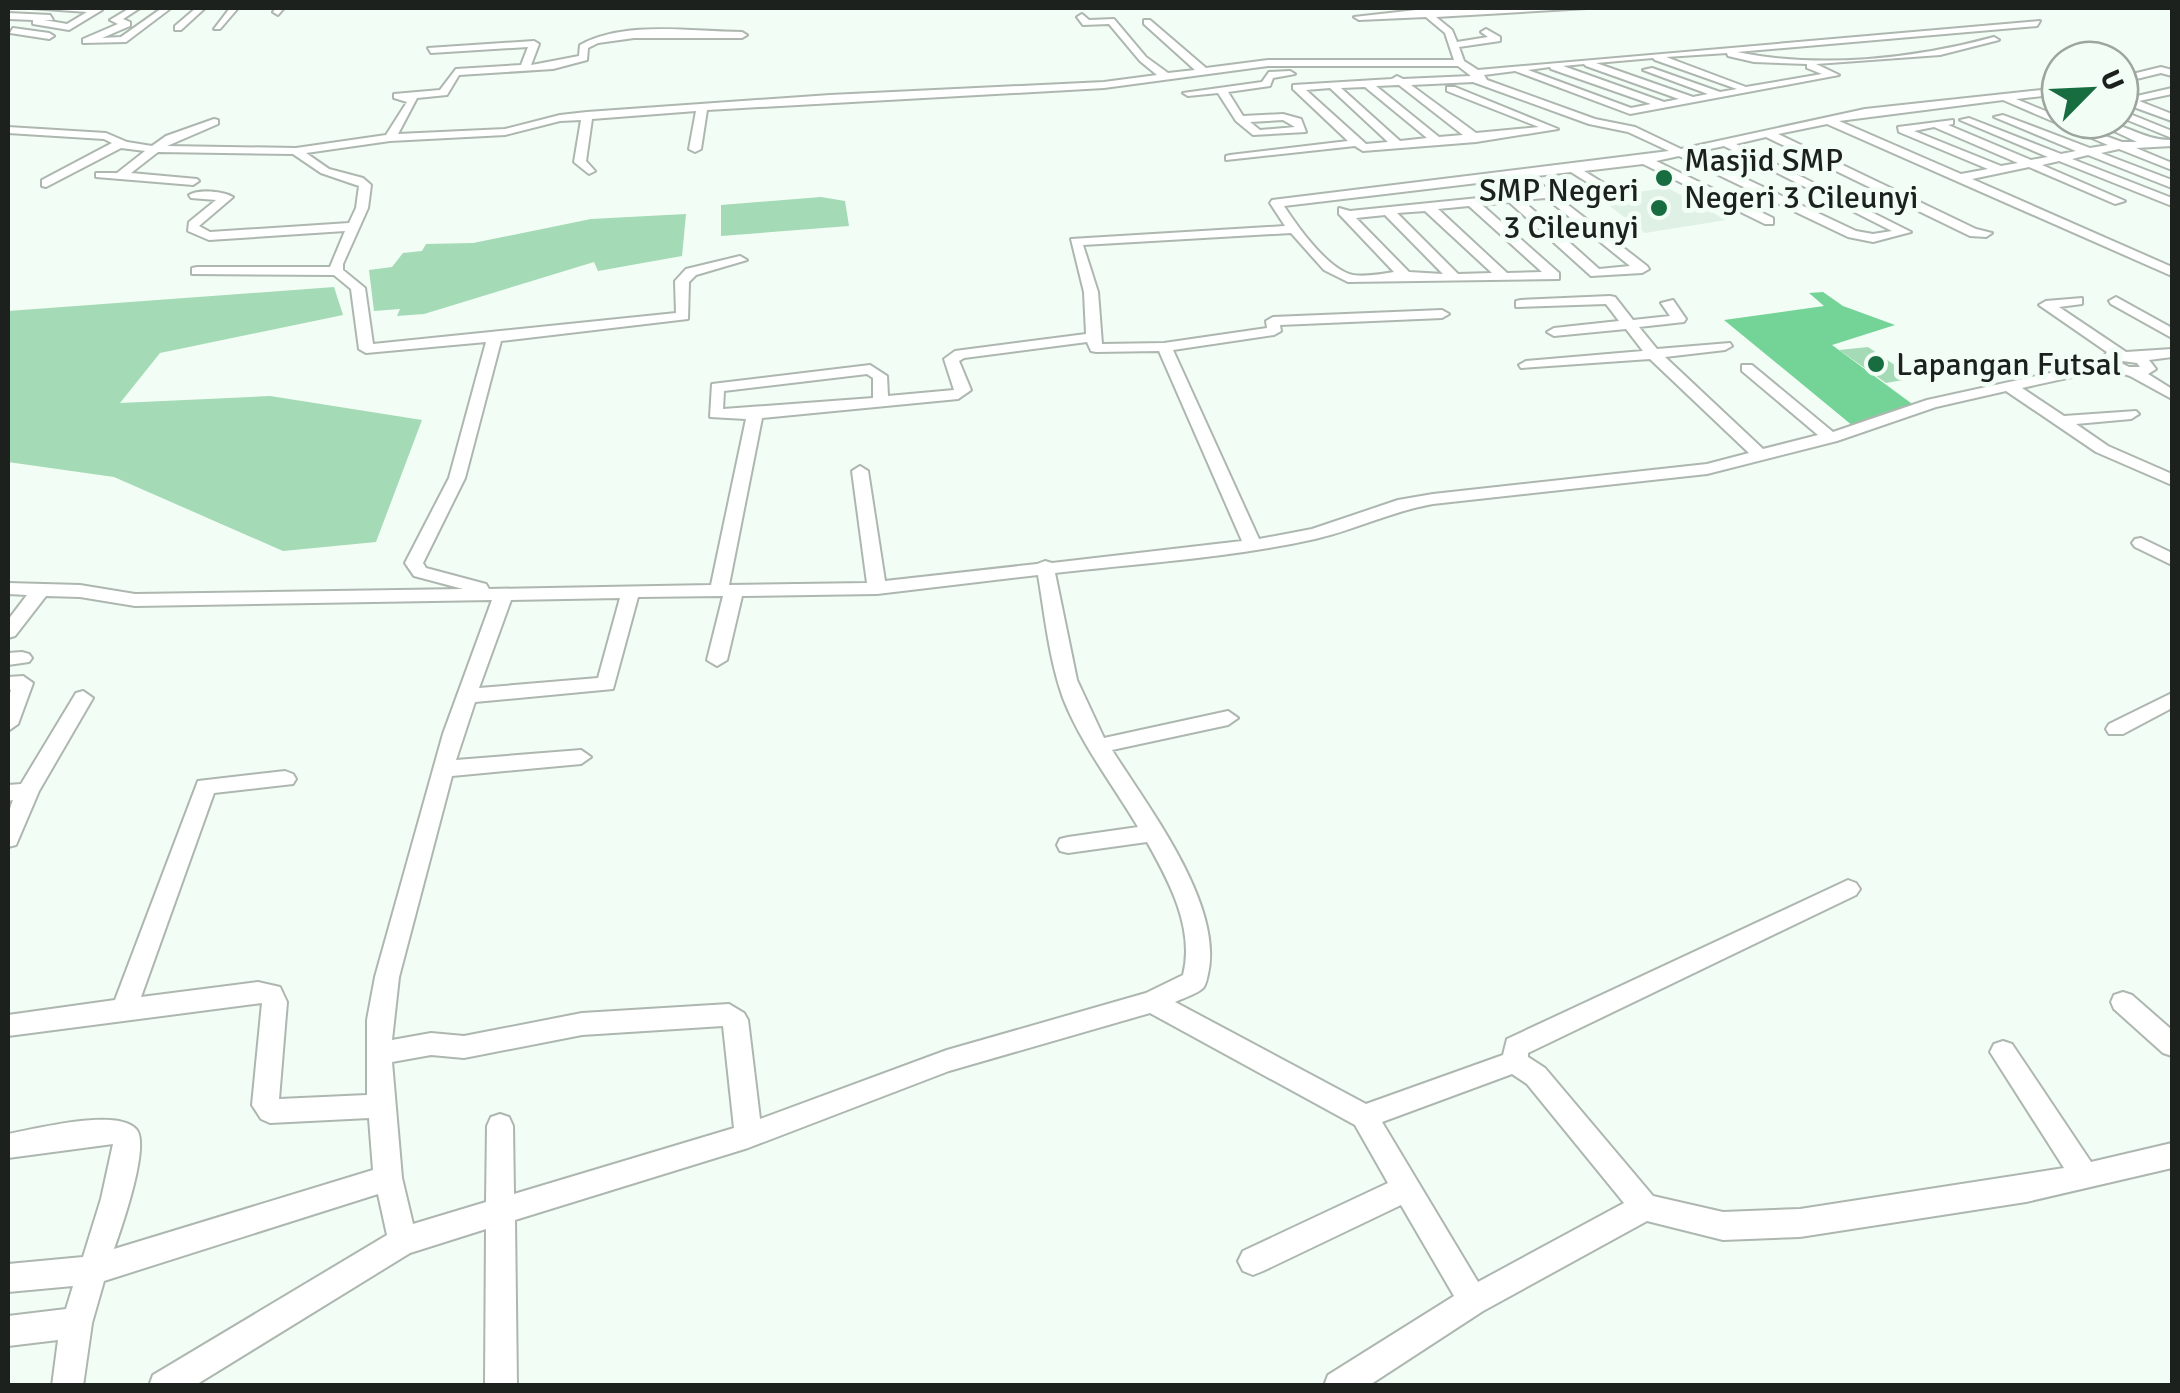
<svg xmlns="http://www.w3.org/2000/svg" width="2180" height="1393" font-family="Signika,sans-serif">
<rect width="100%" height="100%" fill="#f2fdf5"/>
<path fill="#dff0e4" d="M1668,188L1726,220L1645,233L1598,197Z"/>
<path fill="#a4dab5" d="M821,197L845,201L849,226L721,236V205Z
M686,214L682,256L598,271L594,262L424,314L397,316L400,309L374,311L369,270L392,267L403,253L422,251L426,244L473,243L591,219Z
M334,287L343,315L160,353L120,403L270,396L422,420L376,542L283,551L114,477L8,462V311Z
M1868,347L1914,378L1886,383L1839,350Z"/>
<path fill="#74d397" d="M1823,292L1843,306L1895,325L1832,345L1915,406L1853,426L1724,320L1824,306L1809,293Z"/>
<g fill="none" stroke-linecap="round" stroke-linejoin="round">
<g stroke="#adb7af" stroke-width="4">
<path id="minor" d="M31,8H98L102,10L69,30L33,24V20L8,19V13L50,15L53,20H44L67,24L87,12Z
M130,8H140L123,19L130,22V26L102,38L121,37L162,8H171L126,42L83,43V39L118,24L110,20Z
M196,8H205L181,30H175V26Z
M230,8H238L220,29H214Z
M276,8H284L278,15L273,12Z
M1528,8H1587L1436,17L1452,30L1457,42L1488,37L1481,32L1486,29L1500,37V41L1459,47L1464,61L1478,70L2040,21L2037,26L1737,52C1818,69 1914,59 1994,37L1999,40L1940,55L1816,64L1839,75L1630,114L1515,71L1484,75L1487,80L1595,119L1635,127L1681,149L1865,109L2060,88V94L2016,99L2060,117V120L2122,142H2137L2091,120C2121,120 2143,141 2172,140V146L2136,148L2172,163V170L2119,149L2101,153L2172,180V188L2088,155L2072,159L2172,198V206L2059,161L2042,165L2125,201L2115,204L2029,167L1972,179L2172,267V276L1827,124L1778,134L1976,229L1992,233L1986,237L1970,236L1766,137L1736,144L1911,232L1873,242L1848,237L1679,156L1656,161L1773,218V224H1765L1643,164L1584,171L1613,189L1615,192L1609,196L1571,172L1284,206C1297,226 1328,270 1353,275C1366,277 1381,274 1394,272L1339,214V208L1350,211L1538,192L1535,188L1541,184L1647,266L1649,269L1642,273L1591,276L1509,202L1482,205L1559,273V279L1348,282L1324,270L1291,233L1083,245L1098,292L1102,344L1164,343L1267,328L1266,321L1273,317L1442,310L1449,314L1442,318L1280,325L1281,331L1274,335L1173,350L1259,539L1312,529L1398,500L1433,494L1707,464L1749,453L1650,359L1521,368L1519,365L1526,361L1643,351L1626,329L1554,336L1547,332L1554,328L1619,321L1606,304L1516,307V301L1521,300L1610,296L1615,297L1633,320L1670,316L1661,303L1673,300L1686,319L1684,322L1639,327L1657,349L1730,343L1732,346L1725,350L1665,357L1763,449L1818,435L1742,371V365H1752L1833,432L1927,400L2100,362L2107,352L2039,305L2046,301L2082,298V304L2059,307L2126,352L2172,349V357L2149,360L2156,369L2148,374L2172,389V399L2130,376L2108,369L2022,388L2064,416L2136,411L2139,414L2131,419L2076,424L2108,446L2172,474V485L2096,452L2006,391L1936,407L1837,441L1707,474L1433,504C1392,511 1355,530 1315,539C1230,558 1142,563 1055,573L1077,680L1104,738L1228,711L1238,718L1228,725L1112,750C1148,807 1224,905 1208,974C1207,978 1206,985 1203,988C1197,994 1183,998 1175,1002L1366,1104L1503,1055L1507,1039L1848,880L1856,883L1860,889L1856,895L1528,1053V1057L1545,1068L1653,1196L1723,1212L1800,1209L2064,1168L1990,1052L1994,1044L2003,1041L2012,1044L2091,1162L2172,1143V1168L2026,1202L1800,1237L1723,1240L1647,1221L1483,1311L1368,1386H1324L1328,1375L1454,1296L1401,1205L1263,1271L1253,1275L1243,1271L1238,1261L1243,1251L1388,1183L1355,1125L1150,1013L949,1071L748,1148L515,1220L517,1386H485L486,1229L410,1253L194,1386H149L153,1375L387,1235L378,1194L104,1281L92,1323L83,1386H52L58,1340L8,1346V1316L66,1309L73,1286L8,1292V1264L83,1257L101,1199L113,1144L8,1158V1134C36,1129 116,1108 136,1129C151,1144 121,1229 114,1249L373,1170L369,1118L270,1123L261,1119L252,1105L262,1003L8,1036V1015L115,1000L198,781L285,771L293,774L296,779L293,784L214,793L141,997L258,982L280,987L287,1002L279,1099L367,1095V1020L375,977L443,734L492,600L135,606L80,597L46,596L15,636L8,638V620L27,595L8,594V583L80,585L135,594L463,589L414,576L405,563L449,478L486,342L366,353L359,349L351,289L334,275L192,274V268L197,267H330L345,231L209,240L188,231L189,222L216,200L191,198L189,195C199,189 223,191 233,197L199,226L210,232L349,223L356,208L359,186L321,173L293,154L158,152L131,173L197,179L199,181L193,185L96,177V173H117L145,151L121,148L46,187L42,186V180L112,143L104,139L8,133V127L106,133L127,142L152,146L166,136L214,119L218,120V124L167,146L296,148L386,135L407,102L394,98V94L440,90L456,69L521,65L528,47L431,53L428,48L534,41L539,44L531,65L537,64L579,56L580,45C626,20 691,32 742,32L747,35L742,38H634L598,43L588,48L587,60L553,69L459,75L447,95L417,98L398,134L505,129L560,115L587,112L830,95L1104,82L1157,75L1140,61L1109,24L1083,25L1077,17L1082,14L1089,20L1114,19L1146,57L1168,73L1195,70L1144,24V20H1150L1206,68L1268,60H1454L1445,33L1426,17L1359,20L1354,17L1425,9ZM1727,53L1728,56L1754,62L1807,64V68L1822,74L1746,87L1666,57ZM1653,58L1655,60L1737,89L1720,92L1652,68L1643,70L1708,94L1693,97L1596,63ZM1584,64L1586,66L1679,99L1664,102L1563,66ZM1268,66H1458L1471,76L1403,79L1397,76L1392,79L1293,85V89L1348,141L1230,155L1226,156V160L1355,146L1363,151L1476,142L1558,129L1455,87H1447V91L1539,127L1476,133L1411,85L1473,82L1589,124L1628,132L1669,151L1272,200L1270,203L1285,226L1071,239L1084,292L1086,334L955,351L944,359L954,390L888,396L887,376L870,365L712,384L710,417L746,419L711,585L489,589L486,584L426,568L423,563L465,478L501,341L688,319L689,282L696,275L747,260L740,256L686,269L675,281L676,313L373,344L365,288L343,270V264L368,208L371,185L363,178L329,169L306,153L390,141L505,135L560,121L581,120L574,162L589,174L595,171L586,161L592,119L696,111L689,149L695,152L701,149L707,110L1104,88ZM1550,67L1551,69L1651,104L1631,108L1528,70ZM1399,85L1463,135L1439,137L1376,86ZM1365,87L1427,138L1400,141L1341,88ZM1330,88L1388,142L1366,144L1306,90ZM2003,100L2108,145L2090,148L2003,115L1994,117L2076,151L2061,154L1969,118L1960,120L2048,157L2031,160L1948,125L1953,124V120L1898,127L1899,132L1988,169L1961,174L1839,121ZM1934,127L2018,163L2001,166L1914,131ZM1724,146L1892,231L1873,234L1856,231L1691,153ZM1546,198L1630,266L1599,269L1522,200ZM1469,206L1542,272L1507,273L1438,209ZM1425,211L1492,273L1458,274L1397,213ZM1385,215L1443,274L1409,272L1356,218ZM1087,342L1091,351L1096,352L1159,351L1242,541L1052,563L1045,561L1037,564L885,581L868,471L860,466L852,471L867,583L729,585L762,418L958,399L971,390L959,361L964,358ZM2115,360L2137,363L2140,367H2129ZM867,374L873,378V398L723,409L724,391ZM1038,575C1045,616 1049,659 1063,698C1081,744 1113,785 1138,827L1068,837L1060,839L1057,845L1060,851L1068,853L1147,842C1169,881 1195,929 1183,975L1146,993L947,1050L760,1119L748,1020L744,1013L729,1004L582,1013L464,1036L431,1033L392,1040L399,977L452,776L581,764L591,757L581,750L456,760L475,702L613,689L638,597L723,596L707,660L717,666L727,660L742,596L877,594ZM620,598L598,678L479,688L511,600ZM723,1026L734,1128L514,1194L513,1126L509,1117L500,1114L491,1117L487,1126L486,1202L413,1224L402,1178L392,1062L431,1055L464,1058L582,1035ZM1512,1074L1527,1084L1624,1203L1478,1282L1382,1122Z
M13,28L49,33L54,36L49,39L10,33Z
M2161,67L2172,70V76L2161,73L2120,83V77Z
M1269,72L1290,71L1295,74L1273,78L1270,86L1228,92L1243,116L1283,114L1301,119L1306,132L1253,135L1236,121L1218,93L1188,96L1183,93L1262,82ZM1283,120L1295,127L1260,130L1250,122Z
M2172,88V94L2139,101L2172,114V121L2120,102V95L2128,98Z
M2120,110L2172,131V138L2120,117Z
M2116,297L2172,328V338L2111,304L2109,301Z
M2141,538L2172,553V565L2135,547L2132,543L2135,539Z
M22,652L29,654L32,658L29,662L8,665V653Z
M23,676L33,683L18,724L8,731V698L11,690L8,689V677Z
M83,691L93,698L39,791L16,845L8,847V814L13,800L8,801V785L21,784L76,693Z
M2172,693V708L2123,734H2109L2106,729L2109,724Z
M2123,992L2132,995L2172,1030V1056L2163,1053L2114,1009L2111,1002L2114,995Z"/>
</g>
<use href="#minor" fill="#fff" fill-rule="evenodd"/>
</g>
<g fill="#176d40" stroke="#f2fdf5" stroke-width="4">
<circle cx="1664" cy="178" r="10"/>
<circle cx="1659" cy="208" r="10"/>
<circle cx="1876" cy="364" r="10"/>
</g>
<g text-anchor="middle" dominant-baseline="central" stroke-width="10" stroke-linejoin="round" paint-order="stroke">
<g font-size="32" fill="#1d211e" stroke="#f2fdf5" text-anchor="start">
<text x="1684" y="160">Masjid SMP<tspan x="1684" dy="37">Negeri 3 Cileunyi</tspan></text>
<text x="1639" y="190" text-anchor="end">SMP Negeri<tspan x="1639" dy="37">3 Cileunyi</tspan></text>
<text x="1896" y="364">Lapangan Futsal</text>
</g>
</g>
<rect width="2180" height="1393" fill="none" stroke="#1d211e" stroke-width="20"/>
<g transform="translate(2090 90) rotate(66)"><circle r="48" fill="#f2fdf5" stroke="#9da59f" stroke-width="2.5"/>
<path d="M0-8L18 38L0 25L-18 38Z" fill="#176d40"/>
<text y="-15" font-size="28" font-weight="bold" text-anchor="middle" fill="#1d211e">U</text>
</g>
</svg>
